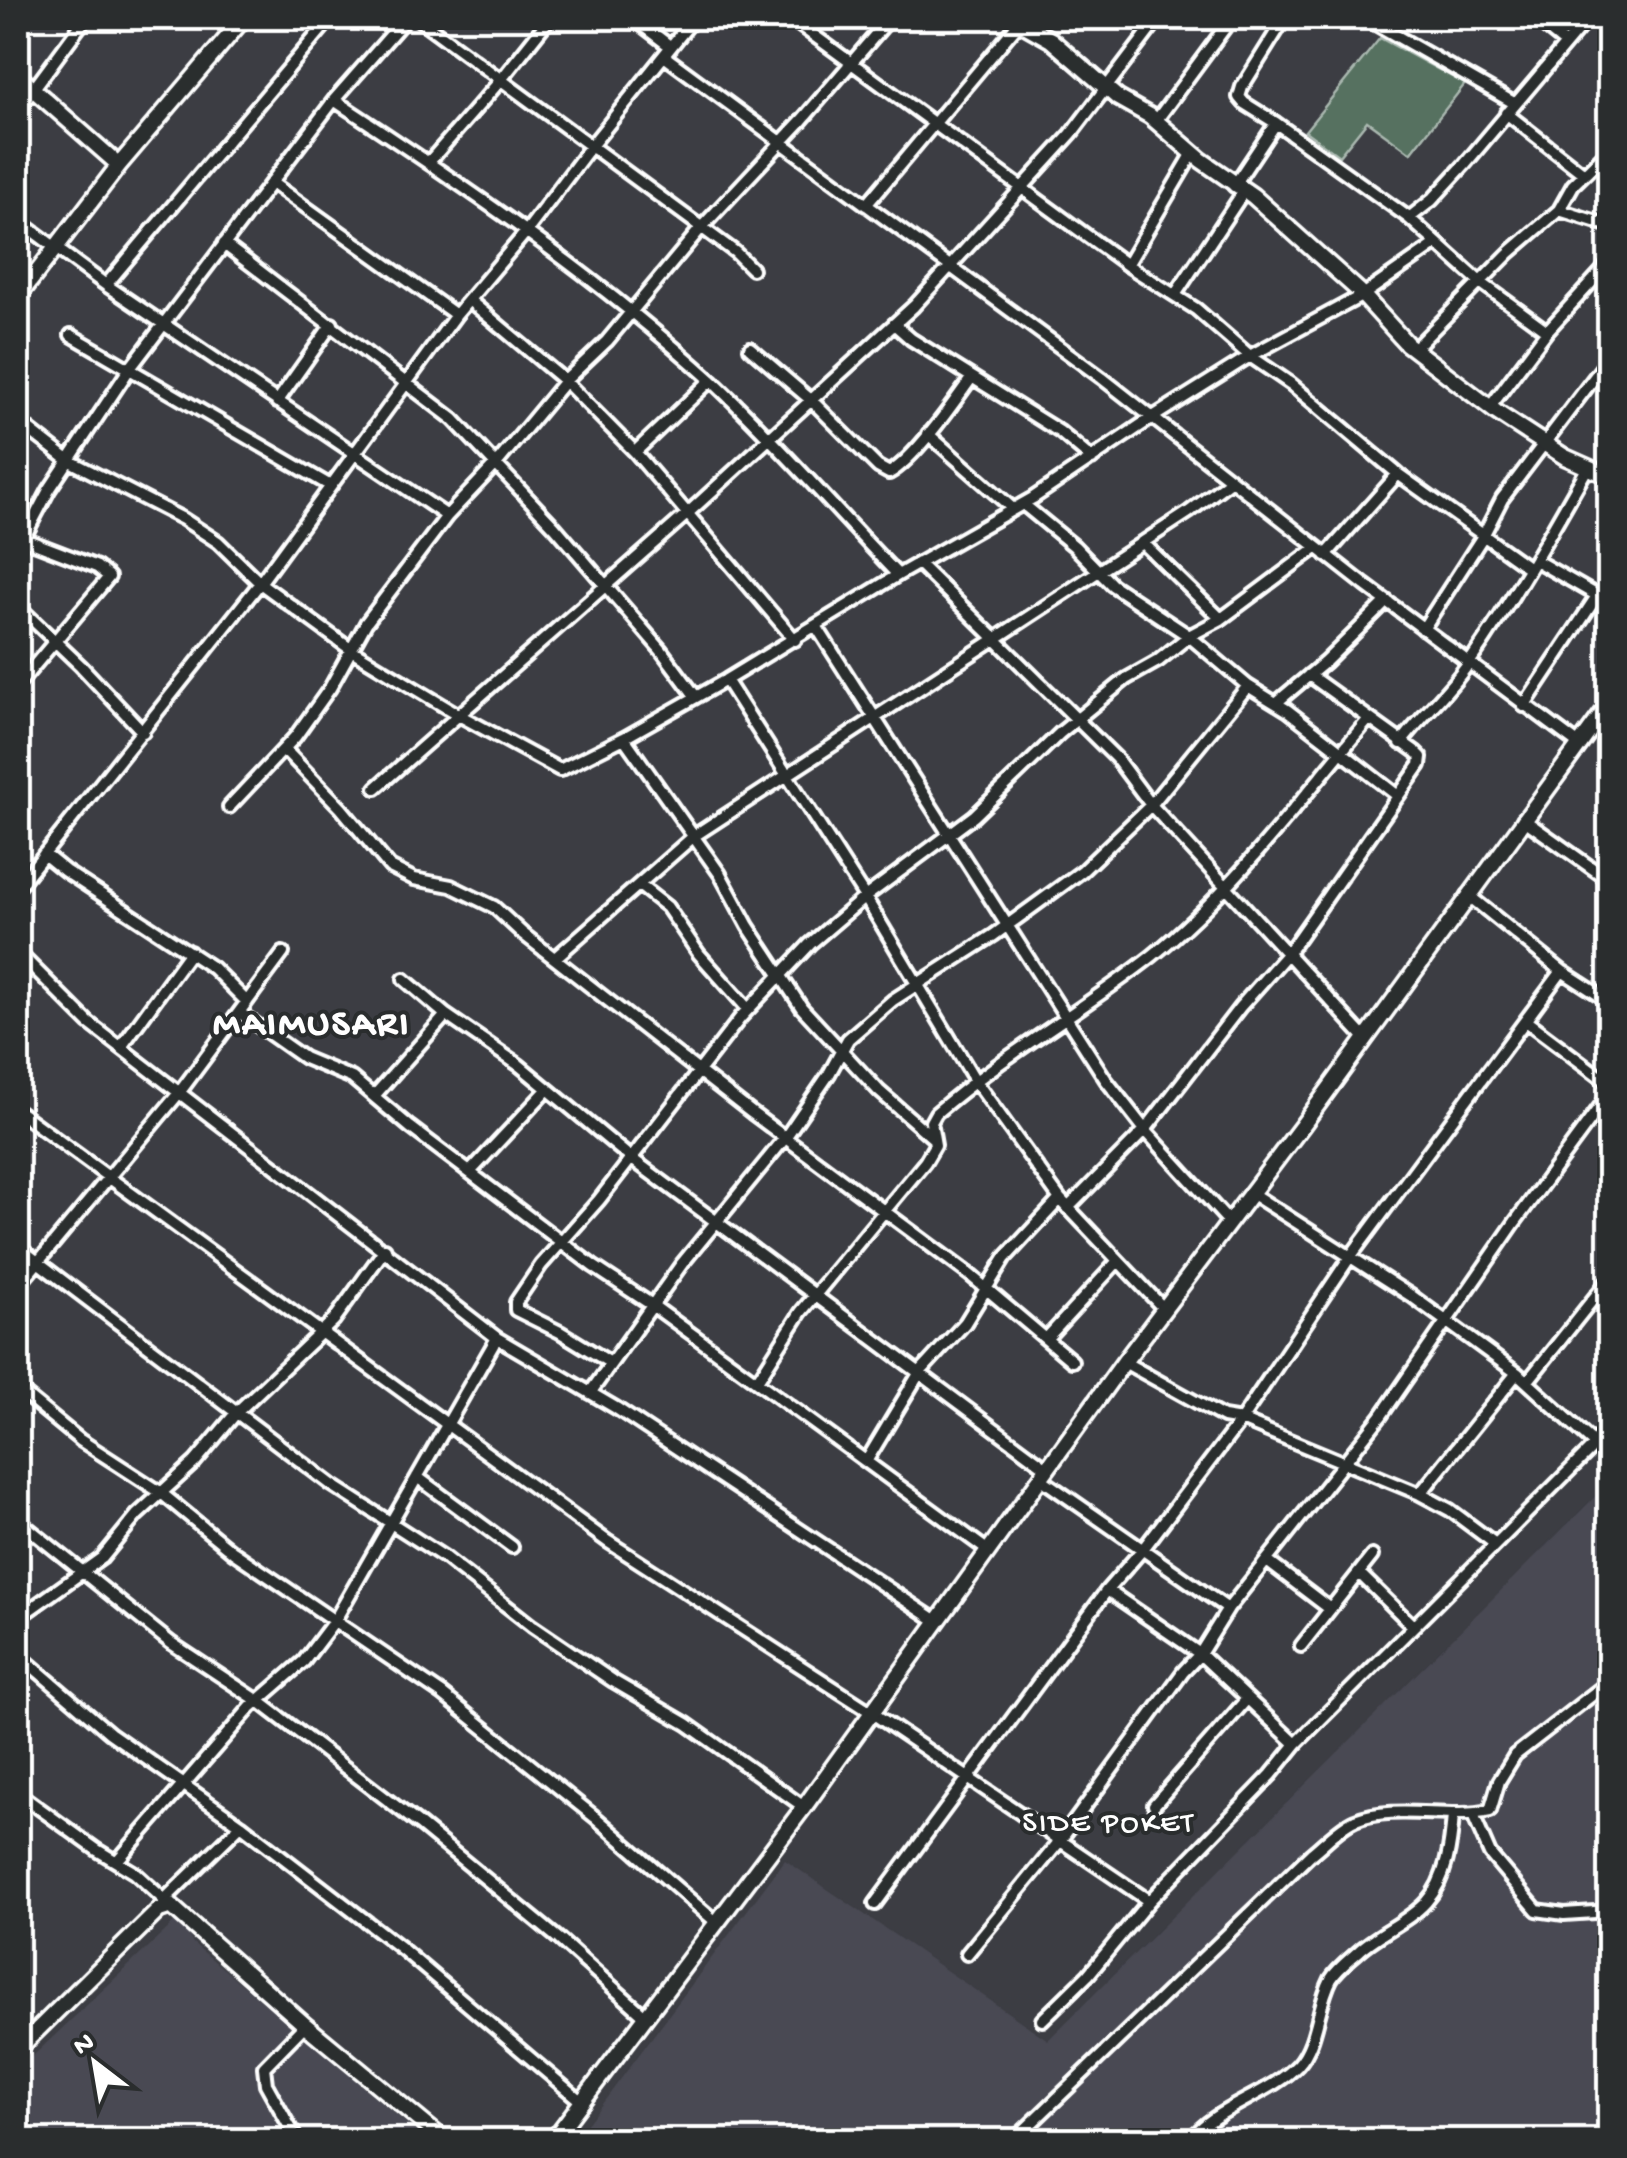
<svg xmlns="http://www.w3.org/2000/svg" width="1627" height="2158" font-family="'Gochi Hand',sans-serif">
<rect width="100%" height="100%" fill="#3c3d43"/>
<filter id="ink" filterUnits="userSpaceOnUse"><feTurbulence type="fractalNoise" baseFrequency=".01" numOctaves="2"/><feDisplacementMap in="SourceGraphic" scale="20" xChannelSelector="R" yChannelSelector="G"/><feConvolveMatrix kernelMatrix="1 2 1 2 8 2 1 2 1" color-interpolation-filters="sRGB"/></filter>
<g filter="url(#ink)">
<path fill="#484852" d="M1609,1483V2140H575L785,1860L1048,2040Z
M178,1919L193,1943L426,2140H18V2070Z"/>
<path fill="#567160" stroke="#aab8b0" stroke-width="2.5" d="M1380,38L1465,84L1411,153L1367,121L1339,156L1305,131Z"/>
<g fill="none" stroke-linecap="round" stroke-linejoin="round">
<g stroke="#fff" stroke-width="18">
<path id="street" d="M417,18L735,252L752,269
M633,18L671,47
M790,18L1127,265L1196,309L1250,356L1291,384L1398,474L1529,568
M1285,18L1242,87L1239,97L1244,103L1276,123L1409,218L1480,282L1547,331
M1365,18L1514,103
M1534,18L1565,43
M664,56L1102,378L1365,585L1578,744
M334,100C465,186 597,276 713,382C778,443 836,511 898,575
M18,110L86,18
M1506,113L1584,174
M1156,121L1232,18
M429,162L500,81L550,18
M272,183L456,315
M1234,186L1276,123
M866,205L1023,18
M1559,210L1610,226
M1409,218L1432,200L1464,165L1588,18
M18,220L106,285L447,516
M224,244L453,419L555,527L661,650L696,697
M1127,265L1193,153
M106,285L331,18
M1175,295L1244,191
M470,301L565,381L635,452L795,640
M894,324L911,339L1060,432L1092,459
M71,335L329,485
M750,348L812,401L878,467L889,473C914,460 955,401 972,377
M1414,349L1509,253L1559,210L1573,185L1610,149
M277,402L332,324
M1490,407L1547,331L1610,262
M18,421L68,460L183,519L218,542L260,583L353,651L457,714L560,770L624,738L726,680L898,575L1033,498L1153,417L1250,356L1363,295L1436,244
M928,434L1013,509
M635,452L711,380
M1023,504L1074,546L1112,585L1189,636L1248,686L1287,710L1398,796
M1142,542L1221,619
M18,549L49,490L128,371L334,100L406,18
M1326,555L1398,474
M1535,560L1610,603
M918,563L1116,758L1151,805L1365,1038
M18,606L81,666L143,732
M816,626L1106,1080L1145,1130L1229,1222
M1423,629L1483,536L1502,499L1610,357
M726,680L865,897L976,1082L1060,1199L1164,1309
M18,685L109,577L97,567L24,539
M1276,703L1325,662L1387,601
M1524,706L1597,596
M624,738L720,874L748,926L802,1008L879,1091L933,1138
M1401,743C1423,714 1451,690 1471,660C1514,598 1551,532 1588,467
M285,750L341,808L390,867L414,879L451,886L494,907L522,933L752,1113L970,1275L1072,1361
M376,788L688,513L914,306L1071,134L1159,18
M229,807L295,737L330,688L366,623L447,516L497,463L565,381L607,341L701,228L802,120L890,18
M1523,819L1610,881
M44,854L65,871L213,968L247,1002
M639,885L667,907L699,954L748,1009
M18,887L260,583L456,315L526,232L591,146L694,18
M1468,895L1562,971L1610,1002
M18,952L89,1023L497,1338L616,1408L937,1621
M555,958L694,836L1189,512L1230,481
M404,979L446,1015L519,1065L632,1159L1047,1468
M240,1013L304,1058L352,1078L410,1127L593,1266L652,1305L987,1550
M1526,1021L1610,1084
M121,1047L190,952
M374,1096L446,1015
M18,1111L607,1541L871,1712L1149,1901
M470,1172L547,1090
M1251,1193L1413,1297L1517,1373L1596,1445
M1068,1208L1145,1130L1240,1007L1288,953L1420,765L1421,757L1416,752L1309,675
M18,1247L332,1485L444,1557L532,1626L613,1681L687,1724L804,1807
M18,1286L179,1093L283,953
M1046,1339L1118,1261
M609,1362L560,1332L516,1310V1302L541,1265L599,1200L741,1017L810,944L865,897L974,816L1060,733L1126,679L1158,661L1189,636L1221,619L1316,548
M1124,1362L1223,1417L1241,1420L1420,1494L1450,1510L1494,1543
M757,1381L801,1312L925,1162L935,1145L931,1122L936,1113C1003,1055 1082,1011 1152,956C1236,888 1298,802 1368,720
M1527,1382L1610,1278
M18,1389L80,1440L160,1492L233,1552L442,1694L595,1817L716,1922
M590,1393L681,1265L785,1138L829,1074L848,1039L893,1000L994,935L1082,871L1151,805L1248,686
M867,1460L920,1372L965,1323L1005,1258L1060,1199
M417,1477L512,1547
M1040,1478L1228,1609
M1420,1494L1517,1373
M18,1520L171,1643L257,1700L419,1824L559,1939L646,2017
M1267,1561L1330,1609
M1360,1574L1413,1626
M1107,1590L1143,1549L1241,1420L1350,1257L1562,971
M18,1618L102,1558L137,1515L195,1462L237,1412L334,1320L385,1249
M1301,1646L1372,1556
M18,1654L110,1733L241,1825L402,1949L583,2103
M18,1793L97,1850L135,1873L171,1906
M1154,1805L1247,1699
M1473,1815L1490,1854L1537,1910L1564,1914L1610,1911
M117,1861L251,1707L304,1661L335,1620L497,1338
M164,1900L241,1825
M875,1904L1107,1590L1200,1654L1296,1744
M967,1954L1059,1842L1183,1672L1200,1654L1228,1609L1381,1416L1515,1222L1610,1093
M1042,2020L1088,1975L1149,1901L1271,1775L1296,1744L1610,1430
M297,2140L266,2084L264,2067L305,2025
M1014,2140L1311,1854C1325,1843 1339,1827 1355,1820C1395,1804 1448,1820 1490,1811L1499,1781L1515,1755L1610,1681
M1191,2140C1213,2108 1269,2095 1298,2065C1318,2043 1317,2006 1331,1979C1337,1969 1349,1960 1358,1952C1378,1933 1408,1922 1426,1902C1447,1879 1451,1843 1453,1815"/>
</g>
<g stroke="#fff" stroke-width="21">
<path id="secondary" d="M1012,18L1051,40L1118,98L1150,116L1201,160L1253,196L1359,291L1407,344L1496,412L1565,457L1610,477
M18,76L119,165
M18,297L119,165L244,18
M18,2049L159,1910L171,1906L305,2025L444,2140
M553,2140L804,1807L1124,1362L1302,1126L1610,703"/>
</g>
<use href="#street" stroke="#2a2d2e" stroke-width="10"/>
<use href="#secondary" stroke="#2a2d2e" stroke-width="14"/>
</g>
</g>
<g text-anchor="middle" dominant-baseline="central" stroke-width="8" stroke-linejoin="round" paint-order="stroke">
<g font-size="30" letter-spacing="2.5" fill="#fff" stroke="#2a2d2e">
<text x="1109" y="1825">SIDE POKET</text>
</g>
<g font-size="38" font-weight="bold" letter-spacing="2.5" fill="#fff" stroke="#2a2d2e">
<text x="312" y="1026">MAIMUSARI</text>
</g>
</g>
<rect width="1627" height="2158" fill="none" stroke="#2a2d2e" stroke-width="60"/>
<rect x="30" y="30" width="1567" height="2098" fill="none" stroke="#fff" stroke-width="4" filter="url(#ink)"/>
<g transform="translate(95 2063) rotate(329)" stroke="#2a2d2e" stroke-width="8" paint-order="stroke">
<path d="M0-8L18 38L0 25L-18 38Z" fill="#ffffff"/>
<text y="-15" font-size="28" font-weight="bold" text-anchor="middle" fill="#ffffff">N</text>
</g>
</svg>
